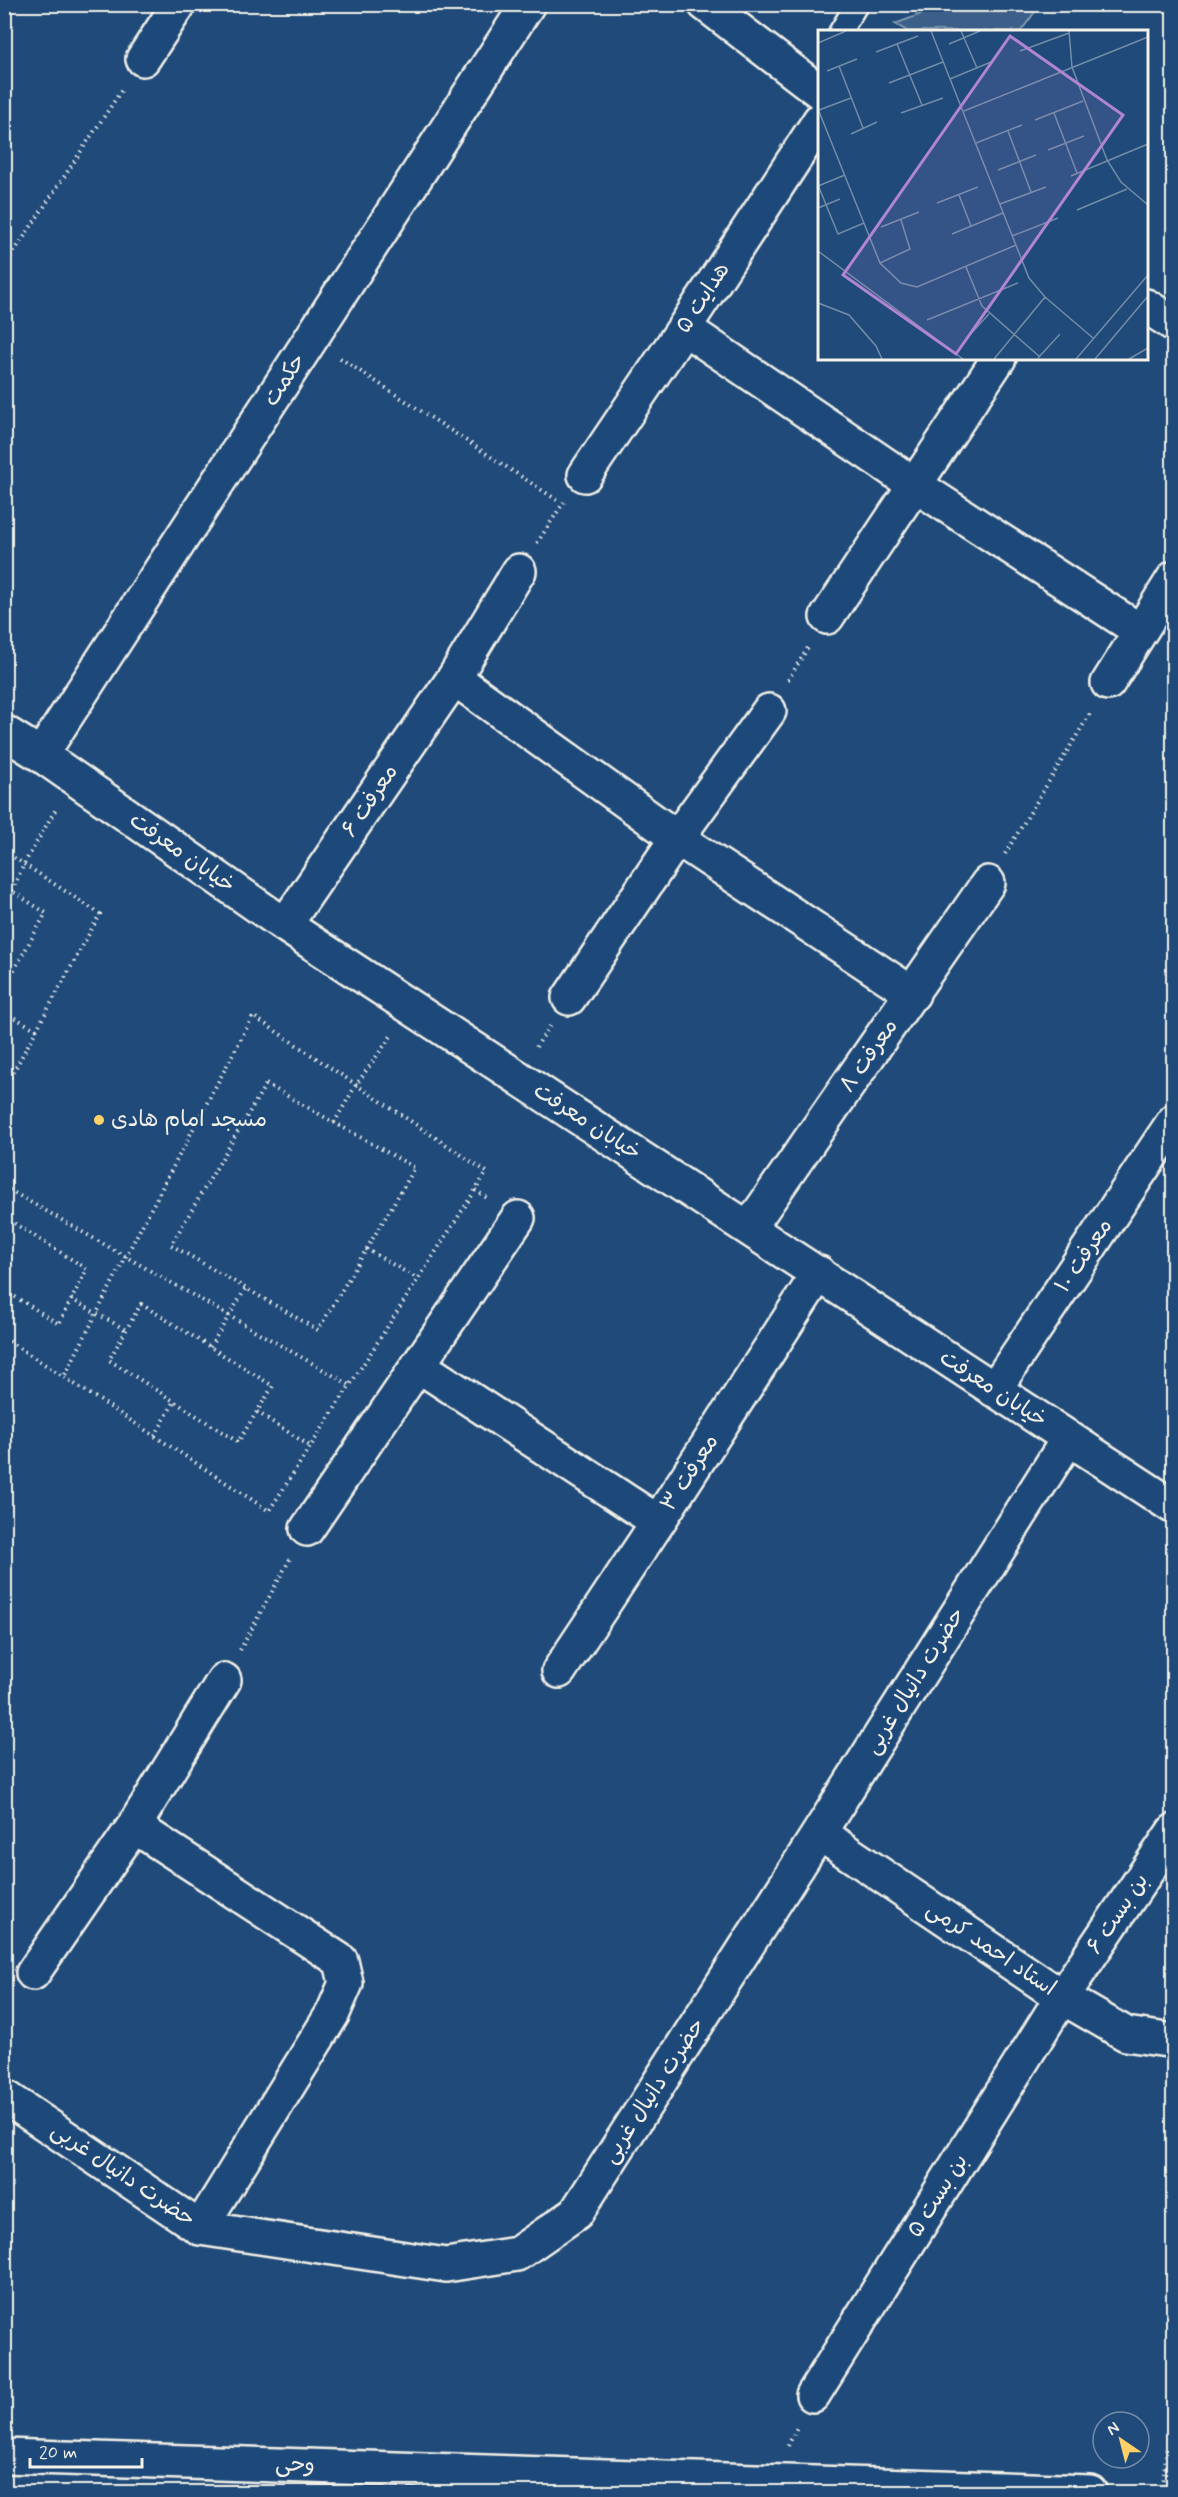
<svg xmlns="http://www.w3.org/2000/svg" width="1178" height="2497" font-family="Mynerve,'Playpen Sans Arabic',sans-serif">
<rect width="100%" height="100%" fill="#1f4a7a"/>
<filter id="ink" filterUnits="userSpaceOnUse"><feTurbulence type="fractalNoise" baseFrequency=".0167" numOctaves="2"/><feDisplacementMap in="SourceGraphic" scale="12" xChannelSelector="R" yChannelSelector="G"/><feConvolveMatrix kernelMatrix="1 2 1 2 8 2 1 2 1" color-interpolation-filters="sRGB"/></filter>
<g filter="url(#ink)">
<path fill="#3a5f88" stroke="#97a8b8" stroke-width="1.5" d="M945,5V4L1040,5L1021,31H907L895,24Z"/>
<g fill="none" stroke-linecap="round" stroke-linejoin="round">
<g stroke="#f4f1e8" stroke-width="26">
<path id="lane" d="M840,32L857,4"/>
</g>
<g stroke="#f4f1e8" stroke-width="38">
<path id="street" d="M143,59L179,4
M684,328L915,485L1140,631
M585,475L684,328L820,120
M827,617L999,358
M454,678L677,838L913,994
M1108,683L1174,578
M4,732L41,755L285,925L1174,1507
M41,755L528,4
M285,925L454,678L519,571
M569,998L677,838L769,711
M749,1228L988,883
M418,1365L658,1522
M994,1390L1174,1121
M307,1529L518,1218
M559,1671L658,1522L819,1273
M134,1826L341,1961L346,1983L333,2013L200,2228
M819,1833L1062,1997L1126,2034L1174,2041
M33,1973L134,1826L224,1680
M4,2096L200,2228L446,2265L517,2254L576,2213L819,1833L1068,1439
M813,2395L1062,1997L1174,1831"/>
</g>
<g stroke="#f4f1e8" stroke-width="38">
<path id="secondary" d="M705,4L820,92
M1146,306L1174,324
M4,2456L1090,2492"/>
</g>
<path stroke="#f4f1e8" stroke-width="4" stroke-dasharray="1.5 4.5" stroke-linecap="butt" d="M4,267L123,88
M340,358L557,500
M537,543L564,502
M788,680L809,646
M4,851L100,914L4,1089
M1005,854L1091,712
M4,886L46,913L4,988
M12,891L24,864L57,807
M4,1012L37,1030
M536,1047L550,1026
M266,1084L415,1168L318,1330L171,1245Z
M334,1123L356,1085L391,1036
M4,1187L350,1385
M475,1190L490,1200
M4,1217L87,1269L59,1324L4,1290
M366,1249L418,1279
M71,1299L126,1330
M141,1304L273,1386L238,1442L109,1360Z
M4,1338C93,1396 181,1453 269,1511L487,1172L253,1016L126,1256L64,1377
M210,1347L246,1288
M257,1412L310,1446
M155,1436L174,1402
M240,1650L290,1559
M788,2446L798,2425
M1162,2492L1174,2386"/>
<use href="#lane" stroke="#1f4a7a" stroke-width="21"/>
<use href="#street" stroke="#1f4a7a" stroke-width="33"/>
<use href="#secondary" stroke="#1f4a7a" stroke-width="33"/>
</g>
</g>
<circle fill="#ffd166" stroke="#1f4a7a" stroke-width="2" cx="99" cy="1120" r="6"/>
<g text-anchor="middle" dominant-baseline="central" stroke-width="4.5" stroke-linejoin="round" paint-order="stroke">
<g font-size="22" fill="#f4f1e8" stroke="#1f4a7a">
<text transform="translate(703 298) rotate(-57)">هدایت ۵</text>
<text transform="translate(285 380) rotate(-57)">حکمت</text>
<text transform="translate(370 801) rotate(-56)">معرفت ۶</text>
<text transform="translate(182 853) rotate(35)">خیابان معرفت</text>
<text transform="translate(869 1056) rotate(-55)">معرفت ۸</text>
<text transform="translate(587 1122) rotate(33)">خیابان معرفت</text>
<text transform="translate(1084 1256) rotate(-56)">معرفت ۱۰</text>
<text transform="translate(993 1389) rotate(33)">خیابان معرفت</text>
<text transform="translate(690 1473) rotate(-57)">معرفت ۳</text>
<text transform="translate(915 1681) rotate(-58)">حضرت دانیال غربی</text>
<text transform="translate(1118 1914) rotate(-56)">بن بست ۶</text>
<text transform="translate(991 1949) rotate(34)">استاد احمد کرمی</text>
<text transform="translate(654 2091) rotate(-57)">حضرت دانیال غربی</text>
<text transform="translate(123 2175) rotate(34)">حضرت دانیال غربی</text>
<text transform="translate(938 2196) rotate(-58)">بن بست ۵</text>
<text transform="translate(295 2465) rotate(2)">وحی</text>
</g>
<g font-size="22" fill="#f4f1e8" stroke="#1f4a7a" text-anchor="start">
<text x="111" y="1120">مسجد امام هادی</text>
</g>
</g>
<g transform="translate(818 30)">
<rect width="330" height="330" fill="#1f4a7a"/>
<path fill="none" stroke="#748da6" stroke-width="1.5" d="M113,1L211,248L227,267L275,308M143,1L159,38M251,1L254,37L289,130L303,152L330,175M0,13L28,1M79,14L104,75M131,14L162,1M202,21L251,3M58,22L100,6M21,36L45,98M9,41L39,29M132,49L173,32M71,53L125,32M0,79L62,233L83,253L99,257L198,215M1,80L33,68M146,81L330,7M83,83L125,68M236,83L259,143M217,90L265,71M190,101L213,162M33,104L59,92M158,113L204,95M230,120L266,106M180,140L218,125M253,146L330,114M0,155L20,204L46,193M0,156L27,145M141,165L153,196M119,173L160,157M182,174L228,157M0,178L22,169M259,180L309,159M63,197L101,182M134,204L185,183M194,206L240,188M0,221L145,329M62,233L92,219L83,190M148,237L164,276L222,327M0,273L31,285L58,316L64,329M109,290L200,253M148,309L171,284M220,328L242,304M176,329L227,267M258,329L330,245M277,329L330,266M311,329L330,318"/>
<path fill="#b185d1" fill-opacity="0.15" stroke="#b185d1" stroke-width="3" d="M192,6L305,85L138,324L25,245Z"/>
<rect width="330" height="330" fill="none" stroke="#f4f1e8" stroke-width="3"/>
</g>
<rect width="1178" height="2497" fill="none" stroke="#1f4a7a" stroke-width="24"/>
<rect x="12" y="12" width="1154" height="2473" fill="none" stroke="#f4f1e8" stroke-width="2" filter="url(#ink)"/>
<g transform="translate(1121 2440) rotate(325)"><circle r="28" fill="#1f4a7a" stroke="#748da6" stroke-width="1.5"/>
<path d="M0-4.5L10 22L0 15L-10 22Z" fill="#ffd166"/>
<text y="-9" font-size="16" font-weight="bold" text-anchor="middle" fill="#f4f1e8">N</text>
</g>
<path d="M30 2458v9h112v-9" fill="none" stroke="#f4f1e8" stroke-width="3"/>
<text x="39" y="2458" font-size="18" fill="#f4f1e8" stroke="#1f4a7a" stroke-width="4.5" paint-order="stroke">20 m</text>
</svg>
